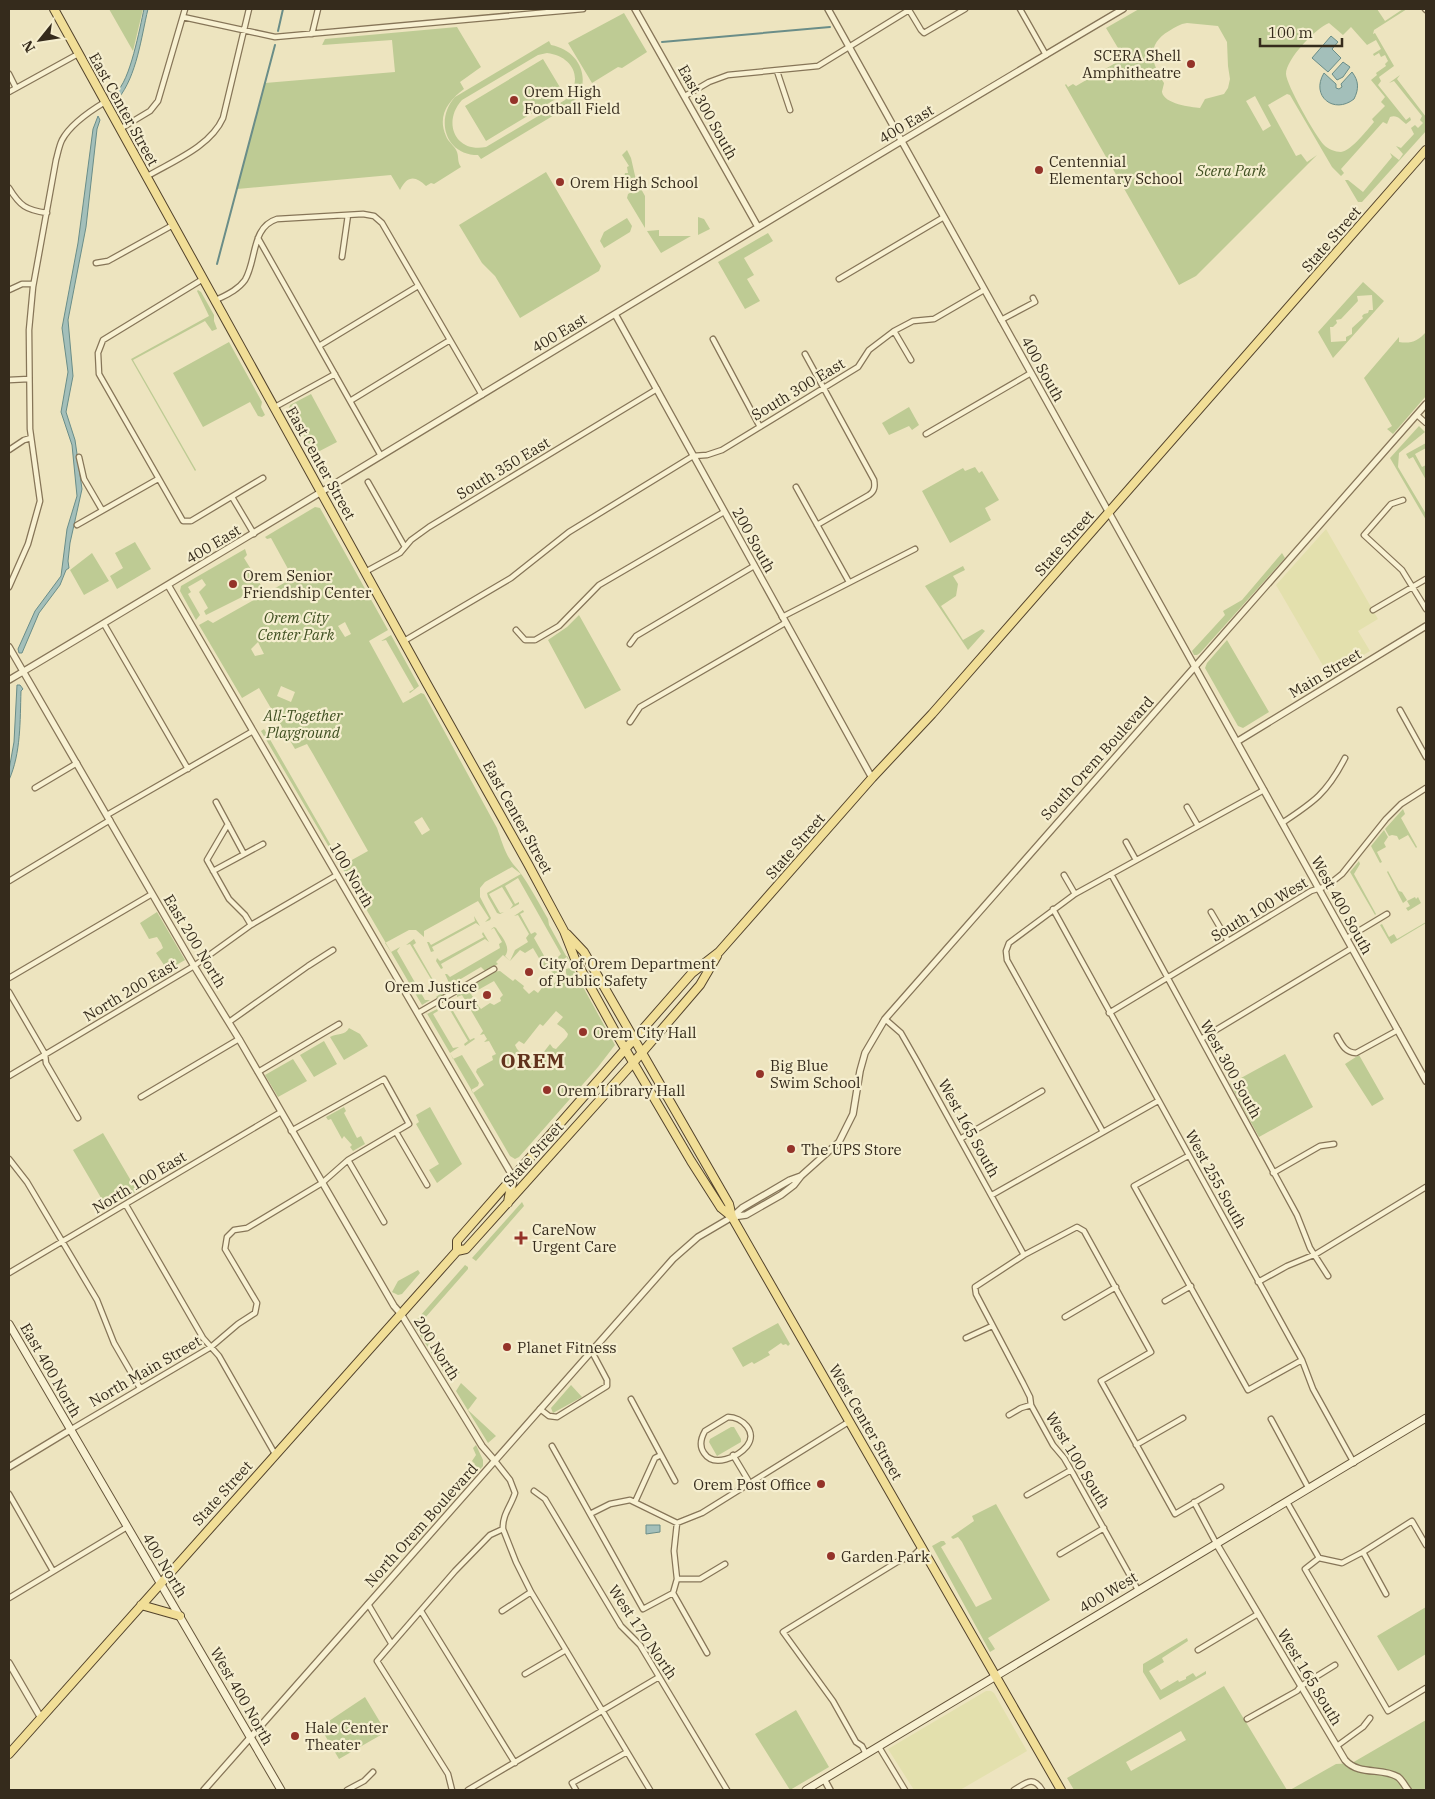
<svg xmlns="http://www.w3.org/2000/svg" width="1435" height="1799" font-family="'IBM Plex Serif',serif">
<rect width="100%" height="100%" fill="#ede4bf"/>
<path fill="#e3e0ad" d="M1326,529L1378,619L1358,631L1370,651L1329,676L1276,585Z
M986,1691H991L994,1693L1027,1751L960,1790H914L888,1749Z"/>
<path fill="#becb94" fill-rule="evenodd" d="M109,9H143L133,51Z
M1139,9H1377L1385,21L1403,9H1407L1374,30L1373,34L1375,33L1394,66L1379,77L1381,81L1378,85L1406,120L1410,117L1411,120L1406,124C1401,120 1397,114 1390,117L1387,124L1383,122L1341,169L1344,173L1341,176L1332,167L1290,95L1287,94L1268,105L1296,156L1301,154L1307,162L1317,155L1196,276L1179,285L1065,85L1066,84L1068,87L1073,84L1076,86L1124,58L1106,28ZM1187,23L1218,26L1227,42L1228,66L1230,79L1228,88L1224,94L1205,99L1200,108C1191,107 1164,104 1162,92C1162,91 1164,84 1164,83C1152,64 1145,45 1169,31C1175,27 1180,24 1187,23ZM1329,23L1343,35L1351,27L1367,45L1376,40L1381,49L1373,54L1374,56L1379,53L1381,57L1385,55L1388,61L1385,64L1386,66L1376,73L1377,75L1371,80L1385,97L1381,102L1385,106L1372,119L1374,122C1368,129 1351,151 1341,152C1335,152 1328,149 1324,145C1316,137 1286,84 1286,74C1286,59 1316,28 1329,23ZM1255,96L1271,126L1263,131L1246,101Z
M624,13L647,52L622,68L618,67L592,83L568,43Z
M457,27L481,67L460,82L464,89C448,101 437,116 446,136C448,142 455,146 457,152C459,158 457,161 461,167L434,184L431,183L426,186C415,175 407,176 400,190L391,175L237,189L265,83L395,72L392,40L322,45L325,39Z
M549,41L551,45C584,51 595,89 566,108L481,159L478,155C445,155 435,119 455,97ZM547,53C573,56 585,80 565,100L486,147C455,153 442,122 462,100L538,55Z
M543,59L564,94L486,141L465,106Z
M1400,75L1397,79L1426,117V131L1362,202H1358L1345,180H1348L1363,192L1392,157L1390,153L1399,160L1403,154L1396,146L1401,148L1414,134L1411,128L1415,125L1418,128L1423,123L1420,120L1422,116L1394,81L1389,83Z
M627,150L631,158L636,180L624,187L622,186L619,180L621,176L624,177L625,173H628L627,167L629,166L622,155Z
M546,172L601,266L599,271L520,318L495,276L482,263L459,225Z
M640,187L645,196V228L627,198L628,194Z
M698,217L704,219L710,229L698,235Z
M627,218L632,226L630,232L604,248L600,241L604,232Z
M659,230V236H691L661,253L647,231Z
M768,233L773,241L744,258L754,275L747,279L760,301L745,309L718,262Z
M1363,282L1384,301L1333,358L1318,332ZM1372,295L1373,310H1369L1368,313L1364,314L1362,316L1363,318L1352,328V334L1346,337V341L1331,342L1330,327H1333L1337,323L1336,320L1341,319L1358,301L1357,296Z
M198,290L201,292L214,315V321L217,329L212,331L205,321L133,360L196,470L195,471L131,359L209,316L197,291Z
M1426,332V396L1393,434L1387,429L1392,426L1364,378L1399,337V342C1411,344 1418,341 1426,332Z
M229,342L262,402L261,407L265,415L262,417L258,416L250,402L203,427L173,373Z
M311,394L337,442L314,454L289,408L290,405Z
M909,407L919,425L912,430L909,426L889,435L882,423Z
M1419,426L1425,432L1399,453L1398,467L1426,514V520L1390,458Z
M1426,443V448L1415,454L1422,467L1426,465V480L1413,457L1409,459L1406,454Z
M975,467L979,473L982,471L999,500L985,508L991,520L950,543L922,491L963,468L965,471Z
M315,507L320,508L388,630L369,641L403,703L421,693L424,694L497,828C501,839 505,854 513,864C526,878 537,900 548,919L549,925L615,1045L598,1067L519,1157L515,1159L510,1156L341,866L368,851L313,754L307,744L295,749L259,688L242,698L199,625L208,620L213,623L293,578L271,538L267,539L265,537ZM345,622L351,634L345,637L338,626ZM258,642L264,654L255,656L251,649ZM281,686L295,692L291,702L277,696ZM422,817L430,830L422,835L414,822ZM512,867L521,874L487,893L488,897L497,913L500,914L504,912L500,913L489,894L502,887L513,905L510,909L519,904V902L515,904L505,886L518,878L561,954L558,957V959L563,961L567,956L573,967L566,969V973L568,978L563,980L552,960L547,961L534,938L537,934L535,932L531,934L520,914L524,912L523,910L514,916L518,915L529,934L526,938L528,942L515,950L510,961L505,956C512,947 501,936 496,928L494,927L490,930L494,928L502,942L499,944L500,948L450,977L447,974H445L451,987L456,988L461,984L459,980L481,967L485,971L498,964L496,962L503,955L510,961L520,950L525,953L533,948L546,970L548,968L553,973L552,975L557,980L550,988L545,984L538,993L534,990L529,994L523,988L524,986L515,979L513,981L500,971L491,972L470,984L457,995V997L462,995L483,1031L480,1035L484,1034L487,1039L484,1042L489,1041L496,1054L492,1056L493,1060L477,1069L476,1072L484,1085L473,1093L471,1090L478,1086L479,1083L462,1055L453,1059L450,1053L459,1047L453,1048L433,1014L438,1011L437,1009L427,1014L422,1005L430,1000H425L397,951L400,947L391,952L385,943L409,930H416L424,937V931L478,901L489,918L485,922L490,920L491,918L480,897V888L485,882ZM494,981L503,995L500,998L501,1001L494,1005L490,1003L481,1009L476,1003L472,1004L469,1000L473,997L471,994ZM556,1011L563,1017L557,1024L564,1029L568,1034L567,1037L556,1049L553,1048L550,1044L543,1053L545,1056L543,1057L541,1056L537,1063H531L526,1068L519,1062L524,1056L517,1049L515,1045L519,1041L524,1044L539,1025L540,1024L543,1026Z
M135,542L151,569L117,589L110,576L123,568L115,553Z
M245,549L247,555L244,558L262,587L261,589L253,594L249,590L242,597L206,615L204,611L208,608L199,592L206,585L202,579L188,587L191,592L188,594L200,615L196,620L180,591L181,586Z
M92,553L109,581L84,595L70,570Z
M1282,553L1285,558L1200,653L1197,655H1194L1192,651L1225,615L1223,611L1242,600Z
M963,566L965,570L953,576L958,584L956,596L941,606L963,640L982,629L985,631L968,650L925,586Z
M579,615L621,690L585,709L548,640L567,627Z
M391,635L419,686L410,693L409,692L414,689L386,640L381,641Z
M1227,640L1269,712L1243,728L1238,726L1205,668L1207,663Z
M264,729L337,856L336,859L261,731Z
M1403,809L1405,814L1401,818L1417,847L1416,848L1408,835L1399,840L1397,836L1392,835L1389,836L1385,829Z
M1384,830L1388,837L1384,843L1386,847L1377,852L1382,862L1380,863L1371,846Z
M1359,861L1360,864L1354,874L1376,914L1375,915L1350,872Z
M1388,871L1399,891L1402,892L1407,900L1403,903L1387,872Z
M1415,897L1416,899L1418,897L1421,903L1408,911L1406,908L1410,906L1407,901Z
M157,912L185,960L171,968L168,963L164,965L156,953L163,948L161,943L157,937L149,939L140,923Z
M474,916L480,926L476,923L432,947L434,951L431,952L427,942H429L431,945L475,921Z
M1426,922V923L1391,944L1380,925L1382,924L1389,937L1394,934L1397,939Z
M483,932L489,942L485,939L441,964L443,968L441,969L436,961L437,958L440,961L484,937L482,934Z
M414,939L416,943L413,945L440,992L443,990L445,992V994L438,999L436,997L440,994L410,944L406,945Z
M452,1000L453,1002L449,1004L470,1040L474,1038L475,1039L465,1046L464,1044L468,1041L447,1005L442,1007Z
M349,1028L360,1034L368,1046L344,1060L330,1037C337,1033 345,1036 349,1028Z
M324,1041L337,1064L314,1077L300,1055Z
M1285,1054L1313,1107L1259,1137L1230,1084Z
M1359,1055L1384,1099L1372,1106L1345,1064Z
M293,1059L307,1081L278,1097L265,1075Z
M344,1107L346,1111L344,1113L357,1138L361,1136L365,1144L353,1151L350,1147L352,1145L344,1136L342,1139L331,1119L328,1120L326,1117Z
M430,1107L462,1164L437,1183L429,1170L439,1164L416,1124L419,1122L416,1115Z
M103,1133L137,1191L107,1208L73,1150Z
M522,1202L524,1206L476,1261L472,1258Z
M465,1265L468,1267V1269L417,1327L420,1332L431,1341L428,1345L460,1372L450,1382L413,1324Z
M418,1270L420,1273L402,1294L398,1295L392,1292L398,1281Z
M778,1323L790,1344L788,1346L786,1344L783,1345L781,1343L768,1352L770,1355L754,1364L752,1362L743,1367L732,1348Z
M461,1383L477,1398L468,1410L496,1436L488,1443L456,1391Z
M571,1385L582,1397L553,1413L551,1408Z
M731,1427H734L741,1439V1442L717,1456L709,1442L710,1439Z
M476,1445L483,1460V1466L469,1482H467L463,1478L475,1464L472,1461L476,1455L473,1448Z
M996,1504L1050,1600L988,1638L995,1649L990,1652L932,1546L941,1541H944L946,1544L941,1547L976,1607L992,1599L962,1542L958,1537L953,1539L951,1537L974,1521L972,1516Z
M1426,1607V1654L1398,1671L1377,1636Z
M1187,1638L1188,1641L1162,1658L1164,1662L1149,1671L1161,1690L1178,1680L1179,1682L1186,1679V1677L1193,1673L1196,1677L1206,1671V1674L1160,1700L1143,1672V1664Z
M1224,1686L1287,1790H1074L1067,1778ZM1181,1731L1186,1740L1131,1771L1126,1762Z
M365,1697L386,1732L339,1759L320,1727Z
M796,1710L829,1767L790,1790L755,1734Z
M1426,1720V1790H1290L1336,1764L1352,1763Z"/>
<path fill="#a3bfba" stroke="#6a8d88" d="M144,9H148C141,38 137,75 118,99L116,92C130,82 140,27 144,9Z
M1331,36L1338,42L1332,49L1341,58L1328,72L1312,58Z
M1343,62L1350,67L1343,77L1337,80L1332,74Z
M1352,72C1359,81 1359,89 1354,99C1334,115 1310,96 1324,73L1336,84V88L1339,89L1342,87L1341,84Z
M98,116L100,120L97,129L86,227L68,320L73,376L66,412L75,440L82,489L70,543L68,561L69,568L66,570L60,585L39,613L22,653H19L18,649L35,611L61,576L67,529L77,496L72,445L61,412L68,372L62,328L78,243L93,129Z
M17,685H20L23,689L21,691C20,721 21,753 9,780V770L14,742Z
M646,1525H660V1532L646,1534Z"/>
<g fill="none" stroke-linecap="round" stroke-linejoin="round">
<path stroke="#6a8d88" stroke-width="2" d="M278,31L283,9
M662,42L830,27
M217,264L275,45"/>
<g stroke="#867558" stroke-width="7">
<path id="minor" d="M1020,9L1046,55
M1425,9L1426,10
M909,10L921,30L924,33L965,9
M183,17L275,37L583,9
M312,34L318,9
M777,71L790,110
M9,74L16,88
M9,92L78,54
M685,96L709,82L728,75L818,66L909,10
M120,129L150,111L158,101L185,9
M146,177C173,161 210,147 223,118L249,9
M9,188C20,206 26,210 47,213
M258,238L381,456
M342,257L348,215
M96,263L108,261L173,225
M203,279L103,340L98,353L99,374L183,521H191L263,478
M839,279L944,217
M9,290L22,284H33
M216,300C226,295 238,290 245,280C257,260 251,227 277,219L363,214L374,216L382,223L482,395
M1001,320L1035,302L1033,298
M894,331L911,360
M713,339L760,427
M319,346L418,286
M805,354L874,480C875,486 875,491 869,495L817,525
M9,380L29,379
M350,401L450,340
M275,407L335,374
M1417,415L1426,423
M926,434L1031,373
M9,450L24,440L31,438
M79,457L84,479L102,510
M368,482L405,547
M796,487L849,582
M232,497L254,534
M1403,500L1391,504L1364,535L1402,570L1426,609
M77,525L158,479
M365,572L400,553L411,540L429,527L657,389
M9,587L28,544L40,501L30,429L29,330L33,287L56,160C58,153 59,146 62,140C70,125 90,111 105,102
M1373,610L1426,579
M782,617L915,549
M104,624L188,769
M516,630L525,640H535L559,626L599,585L724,512
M404,641L511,578L569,532L693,456L707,455L722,450L858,367L869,350L894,331L913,321L934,319L984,290
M630,644L636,636L754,566
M1400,710L1426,757
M630,722L640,707L785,623
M35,788L77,763
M216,802L244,854
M1187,807L1198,826
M107,815L253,731
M1282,823C1314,802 1327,793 1345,758
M228,824L207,860L229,899L245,915L251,925
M1126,842L1136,860
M213,871L263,844
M1111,874L1297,1215L1310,1248L1328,1276
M1064,875L1075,894
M9,881L110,820
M1053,909L1302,1360L1313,1389L1354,1463
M1211,912L1228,941
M1347,938L1387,914
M9,978L152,894
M9,992L45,1054L46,1063L78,1118
M418,1013L494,969
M1109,1013L1311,891L1327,886L1342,874L1386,819L1401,804L1426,788
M885,1019L901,1033L917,1061L1024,1255
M229,1022L308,966L333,950
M1337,1036C1342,1045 1345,1052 1356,1053L1398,1030
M1201,1039L1352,948
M258,1072L339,1024
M9,1076L194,966L251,925L337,875
M141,1097L239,1039
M396,1132L427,1185
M1103,1132L1007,960L1006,951L1009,943L1075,894L1264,790
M960,1139L1042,1091
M1188,1156L1134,1186L1248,1390L1302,1360
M9,1159L27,1182L97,1300L114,1343L140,1388
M348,1160L384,1222
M1273,1173L1320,1146L1334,1144
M992,1195L1158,1101
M126,1205L203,1338L219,1356L275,1454
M9,1273L281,1112
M1258,1282L1287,1266L1316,1254L1426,1187
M1165,1301L1191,1286
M1065,1317L1116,1287
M966,1338L992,1326
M631,1399L675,1481
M540,1409L549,1416L557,1417L607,1386V1380L591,1350
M1009,1415L1021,1408L1031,1405
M728,1417C742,1417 758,1432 747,1446C738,1457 714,1468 704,1453C699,1446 701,1438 705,1431Z
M1271,1419L1309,1489
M70,1430L211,1347L238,1324L255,1313L257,1303L225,1249L227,1237L234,1230L247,1228L322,1183L348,1160L409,1124L384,1079L291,1131
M1136,1445L1183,1418
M552,1446L643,1609L673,1593
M733,1455L748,1480V1485
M534,1491L545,1499L621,1626L640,1645L727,1790
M9,1494L53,1571
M1027,1495L1071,1470
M635,1502L655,1458L661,1455
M1194,1502L1216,1543
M1287,1502L1319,1558
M590,1514L610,1504L630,1500L677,1523L702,1513L850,1421
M677,1523L674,1551L677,1579L673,1593L707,1653
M503,1529L516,1562L531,1592L650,1790
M1363,1552L1386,1594
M1060,1554L1104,1528
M1319,1558L1305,1569L1388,1711L1426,1688
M1319,1558L1342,1563L1363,1552L1412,1521L1426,1545
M677,1579H700L725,1564
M1138,1590L1071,1470L1064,1458L1053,1445L1031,1405L1030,1397L1023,1383L976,1294L975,1287L1024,1255L1077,1227L1084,1231L1151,1352L1101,1381L1175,1514L1221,1487
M9,1598L127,1527
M368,1604L391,1643
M421,1611L515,1763
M502,1611L531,1592
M1198,1650L1258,1614
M525,1674L566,1650
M1247,1719L1297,1691L1301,1686L1335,1665
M1337,1746L1363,1727L1370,1718
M879,1747L905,1790
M866,1754L862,1746L856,1742L833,1701L783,1632L897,1562L914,1555L922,1547
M347,1790L364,1781L373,1772
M452,1790L448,1774L377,1661L455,1571L490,1535L503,1529C502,1515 511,1506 515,1493L510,1480L495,1461
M468,1790L659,1677
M576,1790L572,1783L627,1752
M1014,1790C1026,1783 1033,1775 1042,1790"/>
</g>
<g stroke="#867558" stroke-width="8">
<path id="tertiary" d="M635,9L758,227
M828,9L1426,1081
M615,314L872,778
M168,585L513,1177
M9,647L194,966L239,1039L394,1306L401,1314L482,1446L495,1461
M9,680C381,458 750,229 1123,9
M1238,741L1426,626
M732,1217L746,1215L781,1195L794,1185L801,1176L839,1142L853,1114L860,1071L865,1053L885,1019L1426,404
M9,1467L70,1430
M1216,1543L1345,1760C1359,1776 1382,1767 1398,1777C1402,1780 1405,1786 1408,1790
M9,1663L41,1718
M824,1779L830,1790
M204,1790L673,1259L698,1237L732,1217L742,1208L790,1180L801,1176"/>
</g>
<g stroke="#67563b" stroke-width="9">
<path id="secondary" d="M9,1324L281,1790
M806,1790L1426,1418"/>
</g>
<g stroke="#53432c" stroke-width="10">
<path id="primary" d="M54,9L427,684L528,864L564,931L575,959L617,1035L691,1161L721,1208L732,1217L760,1266L1061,1790
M567,934L584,952L729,1204L732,1217
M508,1203C509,1193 512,1187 513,1177
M457,1251L466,1249L633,1063L700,985L717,956
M141,1605L180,1616
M9,1754L457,1251V1241L692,973L719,952L872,778L932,714L1426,150"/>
</g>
<use href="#minor" stroke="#f8f1d2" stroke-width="4.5"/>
<use href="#tertiary" stroke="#f8f1d2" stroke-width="5.5"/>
<use href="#secondary" stroke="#f8f1d2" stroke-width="7"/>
<use href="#primary" stroke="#f1de97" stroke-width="8"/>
</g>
<g fill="#943329" stroke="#f5eecf" stroke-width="2">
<circle cx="1191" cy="64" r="5"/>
<circle cx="514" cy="100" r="5"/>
<circle cx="1039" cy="170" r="5"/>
<circle cx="560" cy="182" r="5"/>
<circle cx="233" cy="584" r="5"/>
<circle cx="529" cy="972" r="5"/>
<circle cx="487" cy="995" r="5"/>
<circle cx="583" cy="1032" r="5"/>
<circle cx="760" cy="1074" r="5"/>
<circle cx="547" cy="1090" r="5"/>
<circle cx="791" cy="1149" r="5"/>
<path d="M518.5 1230.5h5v5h5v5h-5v5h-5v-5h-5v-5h5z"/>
<circle cx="507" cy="1347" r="5"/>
<circle cx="821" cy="1484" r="5"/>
<circle cx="831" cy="1556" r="5"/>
<circle cx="295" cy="1736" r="5"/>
</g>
<g text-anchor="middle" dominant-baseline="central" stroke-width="4.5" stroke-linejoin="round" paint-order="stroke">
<g font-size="15" fill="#352b1c" stroke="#f5eecf" text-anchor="start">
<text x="1181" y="55" text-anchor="end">SCERA Shell<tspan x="1181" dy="17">Amphitheatre</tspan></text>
<text x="524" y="91">Orem High<tspan x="524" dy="17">Football Field</tspan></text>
<text x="1049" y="161">Centennial<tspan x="1049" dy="17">Elementary School</tspan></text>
<text x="570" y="182">Orem High School</text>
<text x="243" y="575">Orem Senior<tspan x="243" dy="17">Friendship Center</tspan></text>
<text x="539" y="963">City of Orem Department<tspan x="539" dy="17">of Public Safety</tspan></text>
<text x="477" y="986" text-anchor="end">Orem Justice<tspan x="477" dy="17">Court</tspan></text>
<text x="593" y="1032">Orem City Hall</text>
<text x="770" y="1065">Big Blue<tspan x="770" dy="17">Swim School</tspan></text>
<text x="557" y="1090">Orem Library Hall</text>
<text x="801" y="1149">The UPS Store</text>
<text x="532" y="1229">CareNow<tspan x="532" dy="17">Urgent Care</tspan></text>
<text x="517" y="1347">Planet Fitness</text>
<text x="811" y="1484" text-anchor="end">Orem Post Office</text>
<text x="841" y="1556">Garden Park</text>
<text x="305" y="1727">Hale Center<tspan x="305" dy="17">Theater</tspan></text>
</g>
<g font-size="15" fill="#352b1c" stroke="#f5eecf">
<text transform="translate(124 109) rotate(61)">East Center Street</text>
<text transform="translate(708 112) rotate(61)">East 300 South</text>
<text transform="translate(906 124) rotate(-31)">400 East</text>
<text transform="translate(1331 239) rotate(-49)">State Street</text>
<text transform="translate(559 333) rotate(-31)">400 East</text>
<text transform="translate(1043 369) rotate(61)">400 South</text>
<text transform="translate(798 389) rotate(-31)">South 300 East</text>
<text transform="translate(321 463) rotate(61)">East Center Street</text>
<text transform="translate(503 468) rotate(-31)">South 350 East</text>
<text transform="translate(754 540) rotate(61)">200 South</text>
<text transform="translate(1064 543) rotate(-49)">State Street</text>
<text transform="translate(213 544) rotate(-31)">400 East</text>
<text transform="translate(1325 673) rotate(-31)">Main Street</text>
<text transform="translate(1097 758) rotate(-48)">South Orem Boulevard</text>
<text transform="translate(518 817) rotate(61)">East Center Street</text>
<text transform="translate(795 846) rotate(-49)">State Street</text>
<text transform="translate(352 875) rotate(60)">100 North</text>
<text transform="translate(1342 905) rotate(61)">West 400 South</text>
<text transform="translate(1259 909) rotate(-31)">South 100 West</text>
<text transform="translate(195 941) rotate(59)">East 200 North</text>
<text transform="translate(130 990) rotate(-31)">North 200 East</text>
<text transform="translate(1231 1069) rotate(61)">West 300 South</text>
<text transform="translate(969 1128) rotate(61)">West 165 South</text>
<text transform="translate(533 1154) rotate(-48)">State Street</text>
<text transform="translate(1216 1179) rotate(61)">West 255 South</text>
<text transform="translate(139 1182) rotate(-31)">North 100 East</text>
<text transform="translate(437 1348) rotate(58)">200 North</text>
<text transform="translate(51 1370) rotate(60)">East 400 North</text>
<text transform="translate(145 1371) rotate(-30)">North Main Street</text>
<text transform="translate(866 1422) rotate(60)">West Center Street</text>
<text transform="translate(1078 1460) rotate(59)">West 100 South</text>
<text transform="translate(222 1493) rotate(-48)">State Street</text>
<text transform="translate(421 1525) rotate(-48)">North Orem Boulevard</text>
<text transform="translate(165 1565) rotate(59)">400 North</text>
<text transform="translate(1108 1592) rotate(-31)">400 West</text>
<text transform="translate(643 1632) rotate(56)">West 170 North</text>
<text transform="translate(1310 1677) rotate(59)">West 165 South</text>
<text transform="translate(242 1696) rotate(60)">West 400 North</text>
</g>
<g font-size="15" font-style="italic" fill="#415123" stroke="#f5eecf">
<text x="1231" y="170">Scera Park</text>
<text x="296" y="617">Orem City<tspan x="296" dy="17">Center Park</tspan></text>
<text x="303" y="715">All-Together<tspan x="303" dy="17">Playground</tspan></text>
</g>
<g font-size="20" font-weight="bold" letter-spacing="1" fill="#61321c" stroke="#f5eecf">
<text x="533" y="1060">OREM</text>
</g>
</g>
<rect width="1435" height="1799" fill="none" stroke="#352b1c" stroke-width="20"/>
<g transform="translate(40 40) rotate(240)" stroke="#f5eecf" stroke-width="4" paint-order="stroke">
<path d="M0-4L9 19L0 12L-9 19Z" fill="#352b1c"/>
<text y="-8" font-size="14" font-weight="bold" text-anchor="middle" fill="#352b1c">N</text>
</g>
<path d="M1260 38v8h82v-8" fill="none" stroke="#352b1c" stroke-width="2.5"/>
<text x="1268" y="38" font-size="15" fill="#352b1c" stroke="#f5eecf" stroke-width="4" paint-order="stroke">100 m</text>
</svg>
